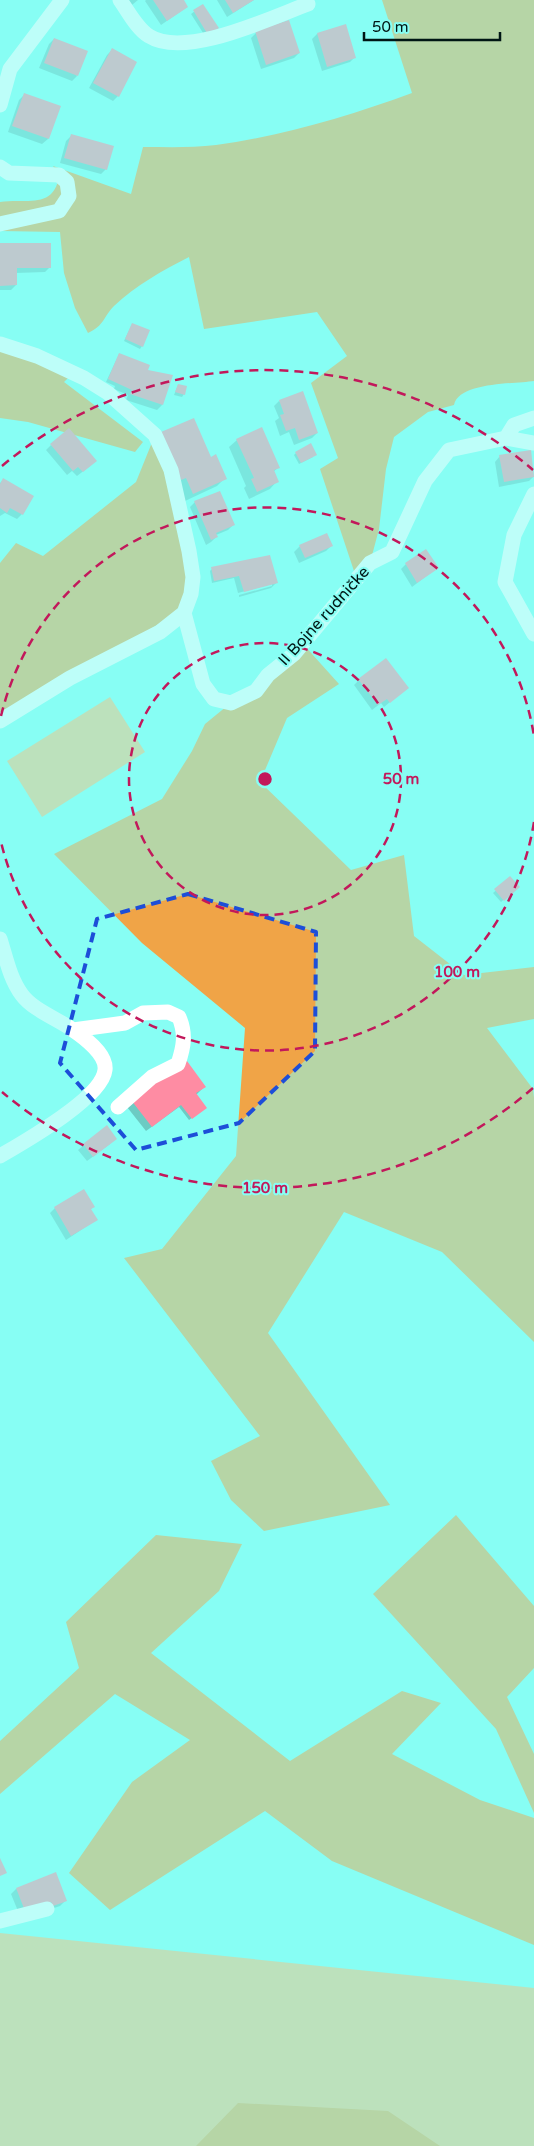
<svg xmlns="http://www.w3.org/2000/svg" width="534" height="2146" font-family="'Varela Round',sans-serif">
<rect width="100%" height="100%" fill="#87fef4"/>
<path fill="#fdbf79" d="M110,697L145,752L42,817L7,761Z
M0,1933L534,1988V2146H0Z"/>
<path fill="#f0a447" d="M382,0H534V381C514,384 459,382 454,405L428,412L394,437L386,469L379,529L370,563L357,580L320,469L338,458L311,383L347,356L317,312L204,329L189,257C162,271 136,285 114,306C103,317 105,325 88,333L75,308L64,273L60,232L0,231V202C25,198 55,210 59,175L53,166L131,194L143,147C167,147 192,148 216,145C283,136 349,116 412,93Z
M0,338L75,371L64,382L143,442L135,452L28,422L0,418Z
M155,435L194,549L185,608L0,721V563L16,543L43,556L136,482Z
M303,644L339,684L287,718L260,782L351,870L404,855L414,936L464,975L534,967V1019L487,1028L533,1089L534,1098V1342L442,1252L344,1212L268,1333L390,1505L264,1531L231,1500L211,1461L260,1436L124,1258L162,1249L236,1156L245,1028L142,943L54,854L162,799L192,751L205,724Z
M456,1515L534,1606V1668L507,1697L534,1754V1813L496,1729L373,1594Z
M156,1535L242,1544L219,1591L151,1653L290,1761L402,1691L441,1703L392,1754L480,1800L534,1818V1945L332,1861L265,1811L110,1910L69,1873L132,1782L190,1740L115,1694L0,1794V1741L79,1668L66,1622Z
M238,2103L388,2111L440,2146H196Z"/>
<path fill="#0003" d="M120,0H138L127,9Z
M146,0H182L187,7L161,25L145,1Z
M217,0H254L227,17Z
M203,5L217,28L205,36L191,14Z
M345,26L355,57L350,62L322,71L312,39L317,34Z
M256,33L299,53L294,58L261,69L251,38Z
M54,39L77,76L72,81L39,68L49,44Z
M112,50L118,96L113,101L89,88L107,55Z
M25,94L59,107L48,139L42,144L8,132L19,100Z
M72,135L106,169L101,174L60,163L66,141Z
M0,244L50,267L45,272L16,273V285L11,290H0Z
M132,324L142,346L140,349L124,341Z
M119,354L147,371L171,376L162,405L157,410L126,400L128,395L114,389L115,386L106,382Z
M178,385L184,394L182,397L174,395Z
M279,401L317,433L312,438L294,445L289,432L280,436L275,421L279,418L274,406Z
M237,440L279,467L273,472L277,481L270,489L249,499L244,488L246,486L229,447Z
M153,441L210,458L225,478L217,486L185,501Z
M51,445L90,466L77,476L72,471L67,475L46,450Z
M296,453L313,457L299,464L294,455Z
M500,456L534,476L529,481L499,487L495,462Z
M3,480L22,514L17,519L5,513L0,516V483Z
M195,502L233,525L228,530L216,535V537L211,542L206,545L190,507Z
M300,546H331L326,551L299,563L294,552Z
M406,564L437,568L412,587L401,569Z
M212,569L276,583L271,588L239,597V595L272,586V584L238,593L234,578L212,583L210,571Z
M359,680L407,688L384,707L381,703L372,710L354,685Z
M510,878L518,887L501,902L493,893Z
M204,1087L196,1095L203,1110L189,1120L179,1107L146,1131L127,1107L132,1101Z
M106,1127L110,1144L87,1161L78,1150Z
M93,1207L90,1210L96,1220L66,1240L50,1213L55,1208Z
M16,1889L66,1900L60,1906L48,1910L20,1916L11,1894Z"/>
<path fill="#fe8ca3" d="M153,0H184L188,7L167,21Z
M225,0H254L233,13Z
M203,4L219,28L208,35L193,10Z
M289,20L300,53L266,65L255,31Z
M346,24L356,58L327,67L317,33Z
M54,38L88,51L78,76L44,63Z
M112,48L137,62L119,97L93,83Z
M24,93L61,106L49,139L12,126Z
M71,134L114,146L107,170L64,158Z
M0,243H51V268H17V285L0,286Z
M132,323L150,330L143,347L125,339Z
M119,353L150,365L148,370L173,375L163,405L130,394L132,390L108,379Z
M178,384L187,386L185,395L175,392Z
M303,391L318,433L299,440L295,428L286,431L280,415L284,414L279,400Z
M194,418L211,457L216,454L227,479L193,494L186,478L181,480L161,432Z
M262,427L280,468L274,470L279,482L257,492L251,479L254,478L236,439Z
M69,428L97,461L83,472L78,467L73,471L50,444Z
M311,443L317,455L301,463L295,452Z
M531,450L534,477L504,482L499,455Z
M3,478L34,496L23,515L10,508L7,513L0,508V484Z
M220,491L235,525L216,533L218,537L211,540L194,501Z
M327,533L333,546L305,558L299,545Z
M426,549L439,568L417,583L405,563Z
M270,555L278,583L244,592L239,576L214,581L211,567Z
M386,658L409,688L390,703L387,699L378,705L358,679Z
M510,876L520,887L504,901L494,889Z
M187,1061L206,1087L196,1093L207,1108L192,1119L181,1105L152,1127L131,1100Z
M107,1125L117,1139L93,1157L83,1144Z
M84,1189L95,1207L91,1209L98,1220L71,1236L54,1207Z
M0,1858L7,1873L0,1876Z
M56,1872L67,1901L53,1906L51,1902L25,1911L16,1888Z"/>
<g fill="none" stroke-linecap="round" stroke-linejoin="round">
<path stroke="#fff" stroke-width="15" d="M120,0C128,11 137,29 149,36C185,59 270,18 308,4
M0,105L10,69L62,0
M0,167L9,173L59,175L67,182L69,196L59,211L0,224
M0,344L37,356L84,378L108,393L155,435L171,470L189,551L193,577L191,594L184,613L160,632L70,678L0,721
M506,438L514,425L534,418
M534,494L514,535L505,582L534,634
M184,613L203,684L214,699L231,703L256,691L268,675L294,654L370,563L392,552L425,481L449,450L506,438L534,443
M0,939C6,958 10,979 22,995C33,1010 58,1019 73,1030C85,1038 107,1055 105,1070C102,1098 24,1142 0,1156
M73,1030L125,1023L143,1013L168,1012L179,1017C186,1034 184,1046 178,1064L152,1077L118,1107
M0,1921L47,1909"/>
</g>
<path d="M0 0H534V2146H0ZM188,894L316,932L315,1051L239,1123L136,1150L60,1063L97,919Z" fill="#87fef4" fill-opacity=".55" fill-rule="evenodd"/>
<path fill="none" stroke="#1d4ed8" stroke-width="4" stroke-dasharray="10 6" stroke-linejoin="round" d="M188,894L316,932L315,1051L239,1123L136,1150L60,1063L97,919Z"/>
<g fill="none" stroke="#c2185b" stroke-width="2.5" stroke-dasharray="9 6">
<circle cx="265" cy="779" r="136"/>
<path d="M534 822A272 272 0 0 1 1 842M1 716A272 272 0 0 1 534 736"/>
<path d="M533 1088A409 409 0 0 1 2 1092M2 466A409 409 0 0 1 533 470"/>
</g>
<g text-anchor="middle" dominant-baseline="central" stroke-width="4" stroke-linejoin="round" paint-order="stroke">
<g font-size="16" fill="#001614" stroke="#87fef4">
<text transform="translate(324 616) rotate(-48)">II Bojne rudničke</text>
</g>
</g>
<circle cx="265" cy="779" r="8" fill="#c2185b" stroke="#87fef4" stroke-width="2.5"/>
<g font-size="15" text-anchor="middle" font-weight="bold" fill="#c2185b" stroke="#87fef4" stroke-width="4" stroke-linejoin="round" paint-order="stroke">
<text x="401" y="784">50 m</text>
<text x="457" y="977">100 m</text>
<text x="265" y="1193">150 m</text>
</g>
<path d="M364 32v8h136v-8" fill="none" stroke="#001614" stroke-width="2.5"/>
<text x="372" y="32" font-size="15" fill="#001614" stroke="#87fef4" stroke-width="4" paint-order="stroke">50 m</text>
</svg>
